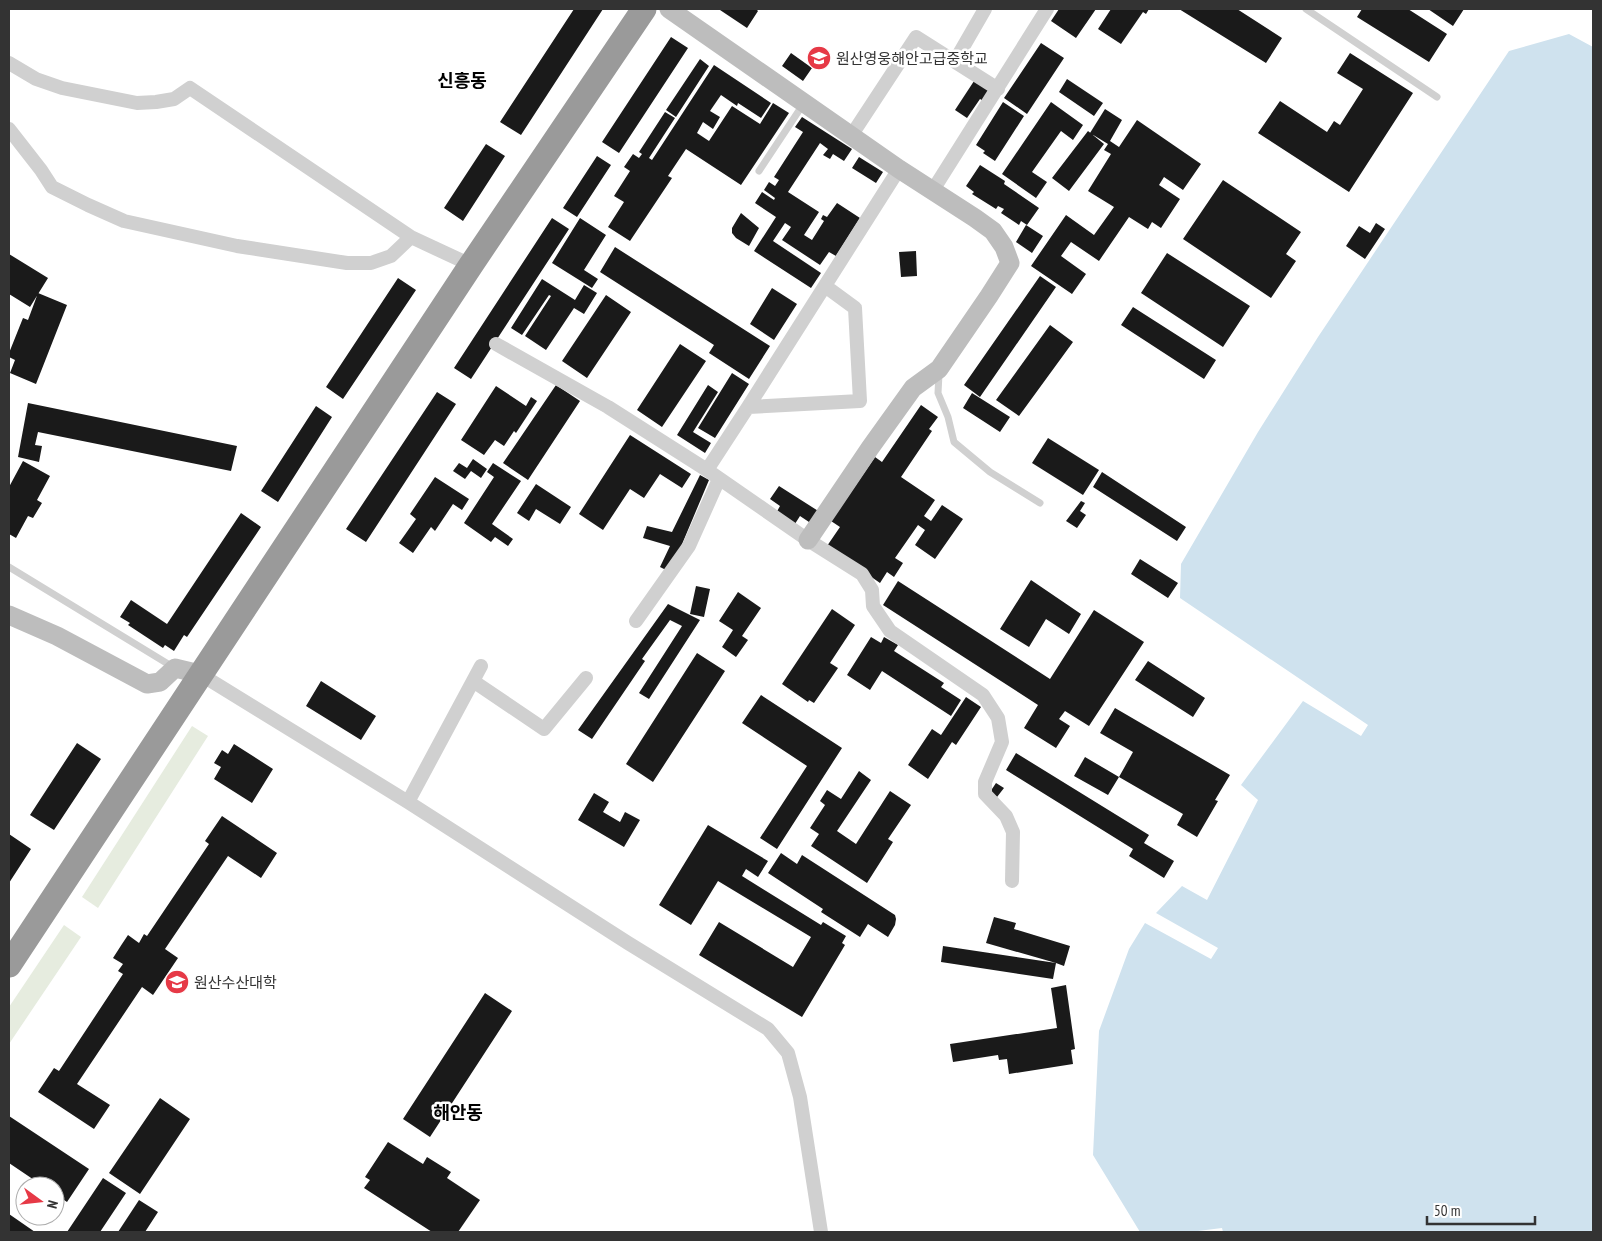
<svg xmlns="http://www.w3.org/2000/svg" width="1602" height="1241" font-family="'PT Sans Narrow','Noto Sans KR',sans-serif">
<rect width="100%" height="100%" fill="#fff"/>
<path fill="#e6ecdf" d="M192,726L208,736L98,908L82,897Z
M64,925L81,937L9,1044V1007Z"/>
<path fill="#cfe2ee" d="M1569,34L1593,47V1232H1223L1222,1228L1190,1232H1140L1093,1155L1099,1031L1129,949L1145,923L1211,959L1218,948L1156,913L1182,886L1207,900L1258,800L1241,785L1303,701L1361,736L1368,725L1180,598L1181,564L1258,432L1318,337L1509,51Z"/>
<path fill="#1a1a1a" d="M574,9H603L521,135L500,122Z
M721,9H756L758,11L747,28L720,10Z
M1059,9H1096L1076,38L1051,21Z
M1111,9H1149L1146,14L1143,12L1121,44L1098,29Z
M1179,9H1237L1282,38L1266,63Z
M1362,9H1408L1447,34L1429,62L1357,17Z
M1428,9H1464L1453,26Z
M671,37L688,48L619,153L602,142Z
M1041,43L1064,58L1027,114L1004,98Z
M791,53L812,68L803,81L782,66Z
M1350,53L1413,93L1349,192L1258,133L1280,101L1327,132L1334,121L1340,125L1363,89L1337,73Z
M700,59L709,66L676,117L666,110Z
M714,65L771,103L761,118L738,103L737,106L721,95L710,111L720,117L713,129L703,122L697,133L709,141L732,106L760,124L773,103L789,113L741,185L686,149L668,176L672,178L630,241L608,227L624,202L614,196L630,171L624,167L633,154L639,158L642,154L639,152L665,112L675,118L649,158L652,160Z
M976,78L994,89L985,102L980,99L967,118L955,110Z
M1067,79L1103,103L1094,116L1059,92Z
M1003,102L1024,116L995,161L983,153L985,151L976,145Z
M1051,102L1083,125L1073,140L1061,131L1032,172L1047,182L1036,198L1002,174Z
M1105,109L1122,120L1110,141L1119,147L1137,120L1201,164L1183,190L1164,177L1159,185L1180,199L1161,228L1152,222L1148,229L1129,217L1099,261L1071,242L1061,256L1086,274L1072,294L1031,266L1066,215L1094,235L1114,207L1088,191L1111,154L1104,150L1108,144L1090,133Z
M802,117L852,149L844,161L833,154L830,159L823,155L828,149L820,143L788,192L819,212L804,235L812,240L824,221L821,219L823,215L827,217L837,203L860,218L836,256L829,252L820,265L782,240L791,227L785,223L773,241L821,273L811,288L754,251L776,217L755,203L762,192L774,200L775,198L764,190L769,182L775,186L779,180L774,177L803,132L795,127Z
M1088,131L1104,144L1069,191L1052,178Z
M486,144L505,156L463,221L444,208Z
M597,156L611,165L577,217L563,208Z
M859,157L883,172L876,183L852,168Z
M980,165L1005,181L1004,184L1039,208L1027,225L1021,221L1019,225L1001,213L1004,209L998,206L996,209L972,194L974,192L966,186Z
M1223,180L1301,232L1286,254L1296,261L1271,298L1183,239Z
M741,213L759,228L749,246L736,238L732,233V228Z
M552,218L569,229L471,379L454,368Z
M580,218L606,235L584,270L598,279L592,288L552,263Z
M1376,223L1385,229L1365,259L1346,246L1359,226L1370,233Z
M1026,225L1043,236L1032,253L1016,242Z
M615,247L770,346L749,379L709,353L714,345L600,272Z
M916,251L917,276L901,277L899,252Z
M1167,253L1250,306L1223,347L1141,293Z
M9,254L48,278L30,307L9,294Z
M1040,276L1056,287L980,397L964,385Z
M398,278L416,290L343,399L326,387Z
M542,279L575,300L584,285L597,293L584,314L574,308L546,350L525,336L551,296L549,295L522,335L511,328Z
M772,288L797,304L774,340L750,324Z
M38,293L67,305L36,384L10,373L15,360L9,357V353L23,318L28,320Z
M606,295L631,312L587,378L562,361Z
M1133,307L1216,360L1204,379L1121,325Z
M1050,325L1073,342L1019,416L996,400Z
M680,344L706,361L662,427L637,410Z
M732,373L749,384L715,438L698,428Z
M556,385L580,401L528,480L503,463Z
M708,385L718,392L693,432L711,443L705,453L677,435Z
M496,386L526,406L531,397L537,401L516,433L514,431L504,446L495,440L484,455L461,440Z
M437,392L456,404L366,542L346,529Z
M972,393L1010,417L1000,432L963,408Z
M28,403L237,446L231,471L38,432L35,445L42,446L39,462L18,457Z
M921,405L938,417L929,429L932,431L901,477L935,500L924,516L931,521L942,505L963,519L935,559L915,545L925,530L918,525L895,558L903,563L894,577L887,572L880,583L827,546L840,527L831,521L875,457L882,462Z
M316,406L332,417L278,502L261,491Z
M630,435L691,474L682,488L660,474L644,498L630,489L603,530L579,514Z
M1048,438L1099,470L1083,495L1032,463Z
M473,459L487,469L481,478L471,471L465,479L453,471L459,463L467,468Z
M23,461L50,476L37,500L42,503L33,518L28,516L16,538L9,534V487Z
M493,463L521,481L492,524L513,539L508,546L495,537L491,542L464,523L494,477L487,472Z
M1102,472L1186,527L1177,541L1093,487Z
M700,475L709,480L680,549L668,571L660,567L670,546L643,538L647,526L672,532Z
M435,477L469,499L462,510L453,504L435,531L431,527L413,553L399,543L416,519L410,514Z
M536,484L571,507L560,524L536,509L529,521L517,513Z
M779,486L823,514L815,526L800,516L793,527L775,515L780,506L770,499Z
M1081,501L1085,503L1080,511L1086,515L1077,528L1066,521Z
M241,513L261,527L187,637L184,635L174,651L165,645L163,648L128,625L130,623L120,617L131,600L167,624Z
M1140,559L1178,583L1168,598L1131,574Z
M1031,580L1081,614L1069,634L1046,619L1029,647L1000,629Z
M898,581L1050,679L1094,610L1144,642L1089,726L1065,711L1059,719L1070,726L1056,748L1024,728L1038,705L883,605Z
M696,586L710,589L704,617L690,614Z
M738,592L761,608L742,636L748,640L736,657L722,647L733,630L719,621Z
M668,604L700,620L649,699L639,693L682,626L670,620L642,659L645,661L592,739L578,730Z
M832,609L855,625L830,663L838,668L814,703L809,700L808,702L782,684Z
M871,637L881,643L884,637L898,645L894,651L944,683L941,687L961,700L951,716L882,671L870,690L847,675Z
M697,653L725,671L653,782L626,764Z
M1148,661L1205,698L1193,717L1135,680Z
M321,681L376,716L361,740L306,706Z
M761,695L842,748L777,849L760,838L807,766L742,723Z
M966,697L981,707L956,745L952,742L928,779L908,765L932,729L941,735Z
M1115,708L1230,775L1215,800L1218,801L1197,837L1177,825L1183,814L1119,777L1133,752L1100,733Z
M77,743L101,759L54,830L30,815Z
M234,744L273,769L252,803L214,779L221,767L214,763L222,750L228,754Z
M1016,753L1149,835L1144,843L1174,861L1164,878L1129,856L1133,849L1006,770Z
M1085,757L1119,777L1108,795L1074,776Z
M859,771L871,780L837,831L856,844L890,791L911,805L888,839L893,842L867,883L811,846L819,834L810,828L825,805L820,801L827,790L841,799Z
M996,783L1004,788L997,797L990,792Z
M594,793L609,802L603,812L620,822L625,812L640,820L624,847L578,820Z
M222,816L277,853L261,878L228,856L165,949L178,958L153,995L142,987L77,1084L110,1105L94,1129L38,1092L54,1068L59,1071L123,974L118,971L123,964L113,958L122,944L128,935L139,943L144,934L147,936L209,844L205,841Z
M708,825L768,861L758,877L746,869L742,876L821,925L823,922L846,936L842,943L845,945L802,1017L699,955L719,922L793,967L811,937L718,881L691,925L659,905Z
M9,834L31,849L9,883Z
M781,853L797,864L802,855L895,915L896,919L895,925L888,937L868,924L860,937L821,912L823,909L768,873Z
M994,917L1016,923L1014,929L1070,946L1064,966L1056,963L1053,979L941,962L943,946L1056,963L986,943Z
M1066,985L1075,1049L1071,1050L1073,1064L1009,1074L1007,1059L999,1060L998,1055L953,1062L950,1044L1057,1028L1051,988Z
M485,993L512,1011L430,1137L403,1119Z
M160,1098L190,1119L140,1194L109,1173Z
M9,1116L89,1169L67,1202L55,1194V1186H43L9,1163Z
M388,1142L423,1164L427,1157L451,1172L447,1178L480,1200L458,1232H432L364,1188L370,1180L365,1177Z
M103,1178L126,1193L100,1232H67Z
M139,1200L158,1212L145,1232H118Z
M9,1214L35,1232H9Z"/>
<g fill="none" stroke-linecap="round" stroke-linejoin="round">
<path stroke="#d0d0d0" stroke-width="7" d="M1306,9L1437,97
M759,171L804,103
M939,374L938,393L948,417L954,442L990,472L1040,503
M9,567L173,667"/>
<path stroke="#d0d0d0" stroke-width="14" d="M955,61L985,9
M9,63L36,79L62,88L137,103L156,102L174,99L190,88L411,237L471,265
M9,129L41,170L52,187L88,205L124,221L237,246L347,263H371L391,256L411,237
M851,136L916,37L998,89
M933,190L1047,9
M496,344L608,407L707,470L808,540L862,574L872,590L873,606L890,631L983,695L998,718L1002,742L985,782V794L1006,816L1013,832L1012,881
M748,407L860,401L855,308L825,286
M707,470L748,407L899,169
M636,621L689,546L719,479
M200,674L408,802L628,943L768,1029L788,1053L800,1097L821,1232
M473,681L544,729L586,678
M408,802L481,666"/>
<path stroke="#bdbdbd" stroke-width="19" d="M669,9L899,169L975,218L993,231L1004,247L1010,263L989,296L939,369L913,388L870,448L808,540
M9,615L57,636L147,684L160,682L175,668L200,674"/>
<path stroke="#9a9a9a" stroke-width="25" d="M9,965L471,265L644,9"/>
</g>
<defs>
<g id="school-disc" transform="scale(1.25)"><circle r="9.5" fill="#e63946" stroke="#fff"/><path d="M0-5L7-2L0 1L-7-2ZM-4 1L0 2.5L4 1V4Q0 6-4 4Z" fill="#fff"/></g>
<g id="university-disc" transform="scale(1.25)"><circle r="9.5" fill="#e63946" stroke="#fff"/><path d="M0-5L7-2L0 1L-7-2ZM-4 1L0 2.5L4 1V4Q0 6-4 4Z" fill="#fff"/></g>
</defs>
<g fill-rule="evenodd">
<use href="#school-disc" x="819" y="58"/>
<use href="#university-disc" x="177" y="982"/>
</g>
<g text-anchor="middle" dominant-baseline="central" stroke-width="5" stroke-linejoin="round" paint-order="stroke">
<g font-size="15" fill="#333" stroke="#fff" text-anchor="start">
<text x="836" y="58">원산영웅해안고급중학교</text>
<text x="194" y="982">원산수산대학</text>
</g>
<g font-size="18" font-weight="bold" fill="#000" stroke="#fff">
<text x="462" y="80">신흥동</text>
<text x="458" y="1112">해안동</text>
</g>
</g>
<rect width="1602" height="1241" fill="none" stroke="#333333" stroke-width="20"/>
<g transform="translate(40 1201) rotate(105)"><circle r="24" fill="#ffffff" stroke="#adadad"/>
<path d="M0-4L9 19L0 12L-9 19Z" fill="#e63946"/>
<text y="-8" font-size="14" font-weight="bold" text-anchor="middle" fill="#333333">N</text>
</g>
<path d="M1427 1216v8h108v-8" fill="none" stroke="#333333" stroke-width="2.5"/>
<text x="1434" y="1216" font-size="15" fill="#333333" stroke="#ffffff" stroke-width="4" paint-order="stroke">50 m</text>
</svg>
